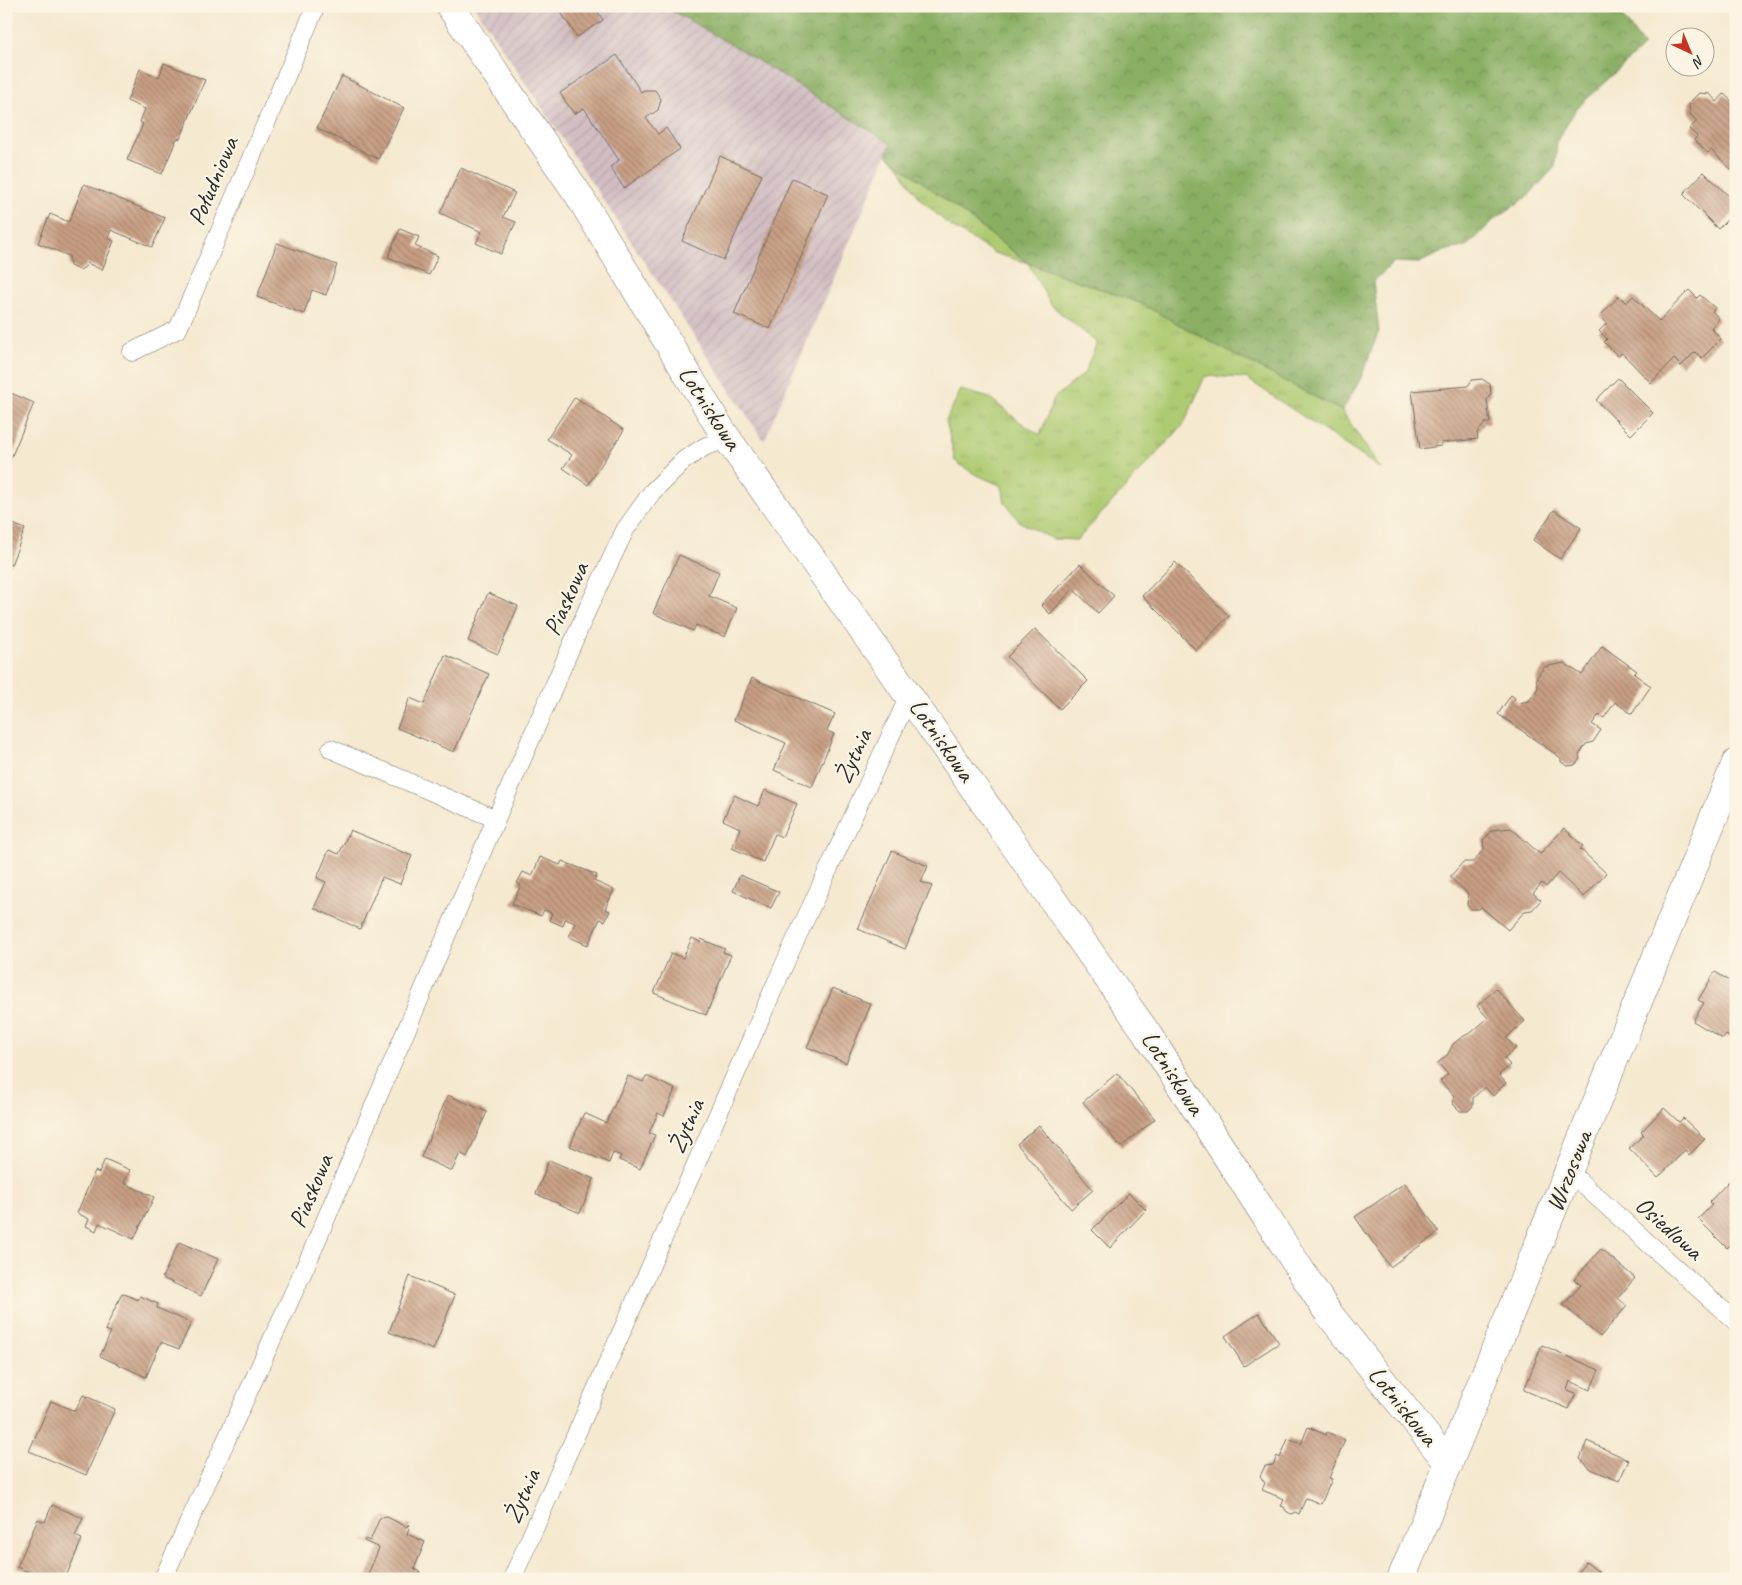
<svg xmlns="http://www.w3.org/2000/svg" width="1742" height="1585" font-family="Caveat,sans-serif">
<defs>
<pattern id="industrial-furrows" width="10" height="10" patternUnits="userSpaceOnUse" patternTransform="scale(1.25)"><rect width="10" height="10" fill="#d2bec2"/><path d="M-1 1l2-2M0 10L10 0M9 11l2-2" fill="none" stroke="#b4a3a7"/></pattern>
<pattern id="grass-tufts" width="24" height="20" patternUnits="userSpaceOnUse" patternTransform="scale(1.25)"><rect width="24" height="20" fill="#aecb72"/><path d="M3 7l-1-3M5 7V3M7 7l1-3M15 17l-1-3M17 17v-4M19 17l1-3" fill="none" stroke="#96ae63"/></pattern>
<pattern id="forest-crowns" width="20" height="18" patternUnits="userSpaceOnUse" patternTransform="scale(1.25)"><rect width="20" height="18" fill="#8aaf64"/><path d="M2 6a3 3 0 1 1 6 0M12 15a3 3 0 1 1 6 0" fill="none" stroke="#718f53"/></pattern>
<pattern id="building-back-hatch" width="6" height="6" patternUnits="userSpaceOnUse" patternTransform="scale(1.25)"><rect width="6" height="6" fill="#c89f84"/><path d="M-1 5l2 2M0 0l6 6M5-1l2 2" fill="none" stroke="#a3826c"/></pattern>
</defs>
<rect width="100%" height="100%" fill="#fcf5e5"/>
<filter id="ink" filterUnits="userSpaceOnUse"><feTurbulence type="fractalNoise" baseFrequency=".02" numOctaves="2"/><feDisplacementMap in="SourceGraphic" scale="10" xChannelSelector="R" yChannelSelector="G"/><feConvolveMatrix kernelMatrix="1 2 1 2 8 2 1 2 1" color-interpolation-filters="sRGB"/></filter>
<filter id="wash" filterUnits="userSpaceOnUse"><feTurbulence type="fractalNoise" baseFrequency=".0096" numOctaves="4" result="noise"/><feDisplacementMap in="SourceGraphic" scale="20" xChannelSelector="R" yChannelSelector="G"/><feGaussianBlur stdDeviation="1.12" result="paint"/><feColorMatrix in="noise" values="0 0 0 0 0 0 0 0 0 0 0 0 0 0 0 0 0 1.4 0 .05"/><feComposite in="paint" operator="in"/></filter>
<g filter="url(#wash)">
<rect width="100%" height="100%" fill="#f5e9cf"/>
<path fill="url(#industrial-furrows)" d="M474,6H664L741,50L891,145L764,441Z"/>
<path fill="url(#grass-tufts)" stroke="#6c7b4e" d="M887,155L1028,263L1140,303L1233,354L1342,411L1381,469L1246,378L1205,376L1184,424L1077,540L1053,539L1020,522L1005,503L1002,486L973,473L955,461L946,420L961,390L990,398L1020,422L1040,435L1054,398L1084,374L1097,343L1051,305L1028,263L994,253L949,225L918,197L900,167Z"/>
<path fill="url(#forest-crowns)" stroke="#5a6d48" d="M664,6H1630L1622,16L1644,46L1576,109L1557,141L1555,167L1528,196L1495,219L1467,246L1444,251L1419,263L1394,262L1373,282L1379,331L1361,378L1342,411L1233,354L1140,303L1028,263L887,155L891,144L741,50Z"/>
<g id="blocks">
<path fill="url(#building-back-hatch)" d="M567,6H594L603,20L577,37L560,11Z
M617,55L641,92L644,90H655L661,99L658,110L646,118L658,134L666,128L680,149L624,188L610,167L619,160L584,108L574,114L560,93Z
M164,63L205,80L180,139L177,138L162,174L127,160L143,124L140,122L145,109L127,101L140,69L159,77Z
M342,76L404,108L378,159L317,128Z
M1699,93L1710,94L1717,102L1724,94L1736,105V174L1711,150L1708,153L1694,140L1697,136L1689,129L1697,121L1690,114L1689,103Z
M720,156L762,175L724,260L682,241Z
M461,168L515,193L503,217L516,222L501,254L476,243L482,232L440,213Z
M1704,172L1736,203V211L1718,229L1683,194Z
M792,178L828,194L770,329L734,314Z
M84,184L165,218L152,247L111,230L108,238L114,241L102,270L87,263L86,266L80,270L70,266L69,256L38,243L50,214L69,222Z
M400,229L419,237L415,246L438,256L429,275L388,257Z
M277,243L337,265L326,295L312,290L304,314L257,297Z
M1689,290L1697,298L1700,295L1715,308L1712,311L1719,319L1711,328L1721,339L1702,358L1695,352L1681,366L1674,359L1651,383L1622,353L1618,356L1604,342L1607,339L1599,331L1607,323L1600,316L1619,296L1626,303L1633,296L1659,321Z
M1618,378L1653,413L1631,435L1596,400Z
M1482,379L1490,384L1491,394L1487,400L1490,423H1485L1477,433L1478,439L1441,443V446L1420,449L1412,391L1468,386L1472,380Z
M6,391L34,403L6,470Z
M575,397L624,430L588,485L563,468L572,455L547,439Z
M1554,510L1581,528L1560,559L1533,540Z
M6,521L25,529L11,565L6,563Z
M679,555L719,572L709,596L737,608L725,637L696,625L693,631L653,613Z
M1175,562L1229,616L1196,650L1142,596Z
M1080,564L1114,596L1098,613L1073,589L1050,614L1041,605Z
M488,593L518,606L498,654L468,641Z
M1035,629L1088,681L1060,709L1007,657Z
M1602,646L1637,671L1634,674L1651,686L1632,714L1615,702L1604,718L1599,715L1592,724L1601,730L1593,742L1586,744L1579,755L1580,759L1575,765L1568,766L1561,762V758L1498,714L1511,695L1515,698L1514,700L1518,703L1529,701L1538,688L1536,678L1544,667L1564,663L1582,675Z
M445,655L489,674L454,752L397,728L410,698L424,704Z
M752,678L835,714L827,731L834,734L812,787L774,770L786,743L734,720Z
M765,790L797,804L782,837L775,834L763,862L732,848L740,828L723,820L734,795L758,806Z
M1511,828L1540,854L1564,828L1583,846L1580,849L1606,873L1584,897L1558,873L1546,887L1542,883L1533,893L1541,900L1532,910L1525,911L1508,930L1481,907L1479,909H1471L1467,905L1468,894L1450,877L1463,862H1473L1484,849L1483,840L1493,830Z
M350,830L412,856L400,884L382,877L360,929L314,908L326,882L317,878L329,850L339,854Z
M892,851L928,866L921,882L932,886L905,949L858,929Z
M540,857L560,865L562,861L597,875L594,881L614,890L605,909L610,911L605,921L600,919L588,945L569,937L575,923L565,919L563,926L549,920L552,913L544,910L541,916L512,904L521,885L517,883L523,872L532,876Z
M740,875L779,892L771,908L733,891Z
M692,938L700,942L701,939L725,949L723,952L731,955L706,1015L654,993L671,953L683,958Z
M1715,972L1735,984L1732,989L1736,991V1041L1726,1035L1723,1039L1693,1021L1704,1003L1698,1000Z
M833,988L871,1004L846,1063L807,1047Z
M1496,989L1525,1021L1506,1038L1516,1048L1504,1058L1510,1065L1499,1075L1506,1083L1493,1096L1485,1087L1473,1098V1106L1468,1111H1460L1453,1104L1454,1096L1440,1081L1448,1074L1438,1063L1448,1054L1453,1044L1462,1037L1472,1032L1488,1018L1477,1006Z
M1117,1073L1155,1119L1121,1147L1083,1102Z
M628,1076L643,1082L646,1076L675,1089L664,1116L658,1113L649,1133L655,1135L640,1169L619,1160L621,1156L613,1153L609,1163L570,1146L584,1113L606,1123Z
M448,1095L487,1112L467,1157L460,1153L452,1171L421,1157Z
M1664,1108L1679,1122L1683,1118L1705,1139L1689,1155L1685,1150L1658,1178L1629,1148L1644,1135L1641,1132Z
M1039,1125L1093,1190L1071,1209L1017,1144Z
M105,1159L130,1170L124,1183L154,1197L134,1239L99,1223L96,1231L86,1226L89,1219L77,1213L95,1171L99,1173Z
M549,1160L594,1179L580,1213L536,1194Z
M1732,1178L1736,1182V1239L1727,1248L1698,1219L1712,1205L1709,1202Z
M1405,1183L1439,1232L1390,1267L1355,1217Z
M1129,1193L1146,1210L1110,1248L1092,1230Z
M179,1242L218,1259L201,1296L162,1278Z
M1601,1249L1635,1278L1618,1298L1627,1306L1600,1337L1563,1305L1581,1285L1574,1280Z
M410,1276L455,1295L433,1350L389,1332Z
M122,1293L138,1300L140,1296L158,1304L157,1308L191,1323L179,1349L161,1342L146,1377L100,1356L111,1332L105,1330Z
M1259,1313L1279,1343L1244,1366L1225,1336Z
M1542,1345L1599,1370L1590,1390L1570,1381L1567,1390L1576,1393L1569,1409L1524,1390Z
M83,1395L115,1409L86,1475L29,1451L51,1401L75,1411Z
M1308,1427L1326,1435L1327,1432L1345,1440L1329,1478L1332,1479L1321,1504L1306,1498L1299,1514L1295,1512L1291,1514L1286,1511L1284,1507L1281,1506L1284,1499L1262,1490L1265,1483L1260,1476L1265,1466L1273,1465L1277,1456L1280,1458L1288,1439L1301,1444Z
M1587,1441L1629,1460L1619,1481L1591,1469L1580,1459Z
M52,1505L83,1518L75,1536L82,1539L65,1579H45L17,1567L38,1519L45,1522Z
M387,1517L407,1527L408,1524L410,1525L407,1534L425,1542L414,1569L420,1572L418,1579H366L379,1548L364,1541L365,1539L370,1541L379,1520L381,1518Z
M1586,1562L1607,1579H1572Z"/>
</g>
</g>
<g filter="url(#ink)">
<use href="#blocks" fill-opacity="0" stroke="#726e64" stroke-width="1"/>
<g fill="none" stroke-linecap="round" stroke-linejoin="round">
<g stroke="#726e64" stroke-width="19">
<path id="service" d="M132,352L178,329L316,6
M331,749L496,819
M1568,1171L1736,1322
M163,1579L311,1254L496,819L588,608L625,530L652,492L684,460L706,446L728,439
M512,1579L789,954L910,694"/>
</g>
<g stroke="#726e64" stroke-width="29">
<path id="minor" d="M450,6L578,194L722,431L1148,1035L1329,1314L1449,1464
M1401,1579L1736,763"/>
</g>
<use href="#service" stroke="#fff" stroke-width="18"/>
<use href="#minor" stroke="#fff" stroke-width="28"/>
</g>
</g>
<g text-anchor="middle" dominant-baseline="central" stroke-width="4.5" stroke-linejoin="round" paint-order="stroke">
<g font-size="25" fill="#2b2b2b" stroke="#fcf5e5">
<text transform="translate(213 181) rotate(-67)">Południowa</text>
<text transform="translate(710 408) rotate(57)">Lotniskowa</text>
<text transform="translate(566 599) rotate(-66)">Piaskowa</text>
<text transform="translate(942 740) rotate(55)">Lotniskowa</text>
<text transform="translate(853 756) rotate(-65)">Żytnia</text>
<text transform="translate(1173 1073) rotate(57)">Lotniskowa</text>
<text transform="translate(686 1126) rotate(-66)">Żytnia</text>
<text transform="translate(1569 1171) rotate(-68)">Wrzosowa</text>
<text transform="translate(311 1191) rotate(-67)">Piaskowa</text>
<text transform="translate(1669 1228) rotate(42)">Osiedlowa</text>
<text transform="translate(1403 1406) rotate(51)">Lotniskowa</text>
<text transform="translate(522 1496) rotate(-66)">Żytnia</text>
</g>
</g>
<rect width="1742" height="1585" fill="none" stroke="#fcf5e5" stroke-width="25"/>
<g transform="translate(1690 52) rotate(136)"><circle r="24" fill="#fcf5e5" stroke="#a8a49b"/>
<path d="M0-4L9 19L0 12L-9 19Z" fill="#c8321e"/>
<text y="-8" font-size="14" font-weight="bold" text-anchor="middle" fill="#2b2b2b">N</text>
</g>
</svg>
